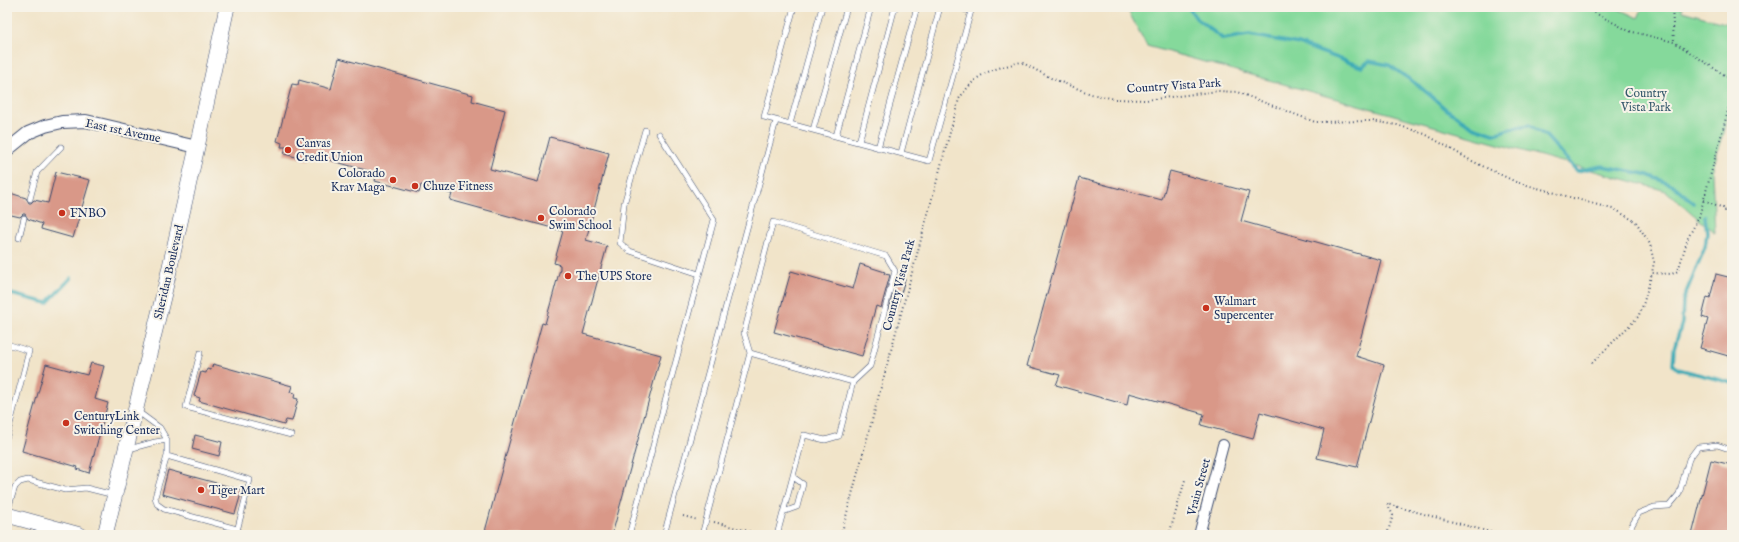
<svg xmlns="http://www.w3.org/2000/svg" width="1739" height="542" font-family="'IM FELL English',serif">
<rect width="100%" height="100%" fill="#f7f3e8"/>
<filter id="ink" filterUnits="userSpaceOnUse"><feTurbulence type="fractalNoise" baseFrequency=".025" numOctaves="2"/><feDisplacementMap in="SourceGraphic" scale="8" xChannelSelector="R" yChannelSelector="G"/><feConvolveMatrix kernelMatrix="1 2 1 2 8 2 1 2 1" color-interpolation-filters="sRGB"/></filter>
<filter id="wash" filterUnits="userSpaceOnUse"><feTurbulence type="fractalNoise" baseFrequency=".012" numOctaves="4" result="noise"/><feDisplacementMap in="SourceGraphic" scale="16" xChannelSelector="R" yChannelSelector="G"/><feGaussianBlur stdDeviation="0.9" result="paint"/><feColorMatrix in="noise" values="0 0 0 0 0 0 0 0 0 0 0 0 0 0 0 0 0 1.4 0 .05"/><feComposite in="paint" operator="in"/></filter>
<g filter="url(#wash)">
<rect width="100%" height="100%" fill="#f1e4c9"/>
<path fill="#85d99b" stroke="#50847c" d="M1126,7H1614L1638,18L1643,7H1682V11L1732,25V101L1712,172L1715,233L1666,191L1147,46Z"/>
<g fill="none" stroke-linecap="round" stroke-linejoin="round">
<path stroke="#3aaab6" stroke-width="3.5" d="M1188,7L1196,18L1223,39L1249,35L1299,44L1362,67L1369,61L1389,65L1419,86L1446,109L1473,127L1494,134L1516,127L1529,125L1546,136L1577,171L1602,166L1645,174L1673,185L1694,203
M1705,216L1707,233L1705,247L1683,300L1682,323L1674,349L1673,364L1678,369L1732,383
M7,293L47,303L71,278"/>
</g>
<g id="blocks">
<path fill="#d99888" d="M339,58L473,95L472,101L505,110L490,169L538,182L550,137L609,153L586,240L607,246L583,334L661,355L612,535H484L542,323L545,324L560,269V265L554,263L563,231L450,200L452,194L421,185L419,193L375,181L377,173L310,155L308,160L284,154L286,147H281L282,143L277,141L292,84L298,85L299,80L331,89Z
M1170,171L1249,192L1241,221L1381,260L1356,356L1384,365L1357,467L1317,458L1324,430L1260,412L1253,439L1201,425L1204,414L1129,393L1127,405L1056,385L1060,375L1027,366L1079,178L1162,200Z
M56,172L90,180L73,238L41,229L42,224L28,219L25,214H23L20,217L7,214V192L26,198L29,203H31L34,200L48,203Z
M860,264L885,272L884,274L890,275L881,308L876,306L862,356L774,332L791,271L853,289Z
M1716,274L1732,278V357L1700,348L1708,319L1702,317L1707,297L1710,298Z
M897,277L905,279L896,311L889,310Z
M91,363L104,366L95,399L108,403L89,473L77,469L78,467L22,451L46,364L87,375Z
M213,364L292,386L290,392L295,393L294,398L298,399L292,421L286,420L284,425L199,401L200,398L194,396L201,372L206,373L207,369L211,370Z
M195,435L222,442L219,456L192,449Z
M1711,460L1732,465V535H1692Z
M168,470L242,490L235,514L162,494Z"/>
</g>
</g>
<g filter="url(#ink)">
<use href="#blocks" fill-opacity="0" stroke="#3b4a6e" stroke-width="1"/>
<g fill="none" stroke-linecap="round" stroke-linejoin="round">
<g stroke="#3b4a6e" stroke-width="6">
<path id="service" d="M794,7L764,117L929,161L971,11L956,7
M790,124L822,7
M645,130L624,204L620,243L630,251L699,274
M813,130L847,7
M836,136L871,7
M859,142L895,7
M878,148L917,7
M901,153L940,7
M30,199L37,172L61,147
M19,238L24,218
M7,344L29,351L7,436
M200,353L186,407L291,435
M750,353L744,333L773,222L886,256L895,271L870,366L853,382
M137,411L160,428L167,440V456L155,497L157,504L164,509L237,529
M129,449L155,442L167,440
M167,456L250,480L236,535
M7,512L15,487L20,482L28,480L65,490L86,488L114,495
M783,512L797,507L803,484L793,477
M629,535L714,220L659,134
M664,535L776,121
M702,535L750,353L853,382L839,436L825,440L804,435L777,535
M1629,535L1632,525L1639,513L1654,507L1669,506L1679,494L1689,459L1698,447L1717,445L1732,450"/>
</g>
<g stroke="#3b4a6e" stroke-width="12">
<path id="minor" d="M1199,535L1223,445"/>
</g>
<g stroke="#3b4a6e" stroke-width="14">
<path id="tertiary" d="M7,150L28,133L45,126L62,122L86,121L197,147"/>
</g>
<g stroke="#3b4a6e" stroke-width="16">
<path id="primary" d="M7,515L80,535
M105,535L164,293L197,147L227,7"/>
</g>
<path stroke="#3b4a6e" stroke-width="2" stroke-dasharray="1 3" stroke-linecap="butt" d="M1584,7L1629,31L1674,42L1732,80
M1672,7L1674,42
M1704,200L1723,208V210L1732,213
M1592,363L1638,317L1643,305L1652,273L1672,274L1678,271L1688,238L1699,217L1732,96
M683,516L698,520
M714,522L763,535
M841,535L959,99C978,71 991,70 1021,62L1051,78L1091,94L1115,99L1146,100L1218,91L1237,92L1315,122L1372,121L1397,125L1425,134L1470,160L1516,182L1616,210L1636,222L1650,244L1654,262L1652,273
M1169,535L1185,480
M1387,535L1393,515L1387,504L1501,535"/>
<use href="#service" stroke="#fff" stroke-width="5"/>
<use href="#minor" stroke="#fff" stroke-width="10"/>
<use href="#tertiary" stroke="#fff" stroke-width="12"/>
<use href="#primary" stroke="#fff" stroke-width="15"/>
</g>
</g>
<g fill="#c8321e" stroke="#f7f3e8" stroke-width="1.5">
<circle cx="288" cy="150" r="4"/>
<circle cx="393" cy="180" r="4"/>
<circle cx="415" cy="186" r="4"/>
<circle cx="62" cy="213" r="4"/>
<circle cx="541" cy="218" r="4"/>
<circle cx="568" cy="276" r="4"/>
<circle cx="1206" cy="308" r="4"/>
<circle cx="66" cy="423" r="4"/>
<circle cx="201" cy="490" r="4"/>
</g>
<g text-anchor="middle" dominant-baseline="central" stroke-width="4" stroke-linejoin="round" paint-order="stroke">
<g font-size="12" fill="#1b2f5e" stroke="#f7f3e8">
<text transform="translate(1174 86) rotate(-4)">Country Vista Park</text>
<text transform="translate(123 131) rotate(12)">East 1st Avenue</text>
<text transform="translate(169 272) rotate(-77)">Sheridan Boulevard</text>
<text transform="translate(899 285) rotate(-75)">Country Vista Park</text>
<text transform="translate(1199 487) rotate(-75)">Vrain Street</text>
</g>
<g font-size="12" fill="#365a6d" stroke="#f7f3e8">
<text x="1646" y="93">Country<tspan x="1646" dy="14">Vista Park</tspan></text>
</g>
<g font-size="12" fill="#1b2f5e" stroke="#f7f3e8" text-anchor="start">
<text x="296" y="143">Canvas<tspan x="296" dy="14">Credit Union</tspan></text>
<text x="385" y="173" text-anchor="end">Colorado<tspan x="385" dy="14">Krav Maga</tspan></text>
<text x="423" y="186">Chuze Fitness</text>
<text x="549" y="211">Colorado<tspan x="549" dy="14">Swim School</tspan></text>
<text x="70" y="213">FNBO</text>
<text x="576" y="276">The UPS Store</text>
<text x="1214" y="301">Walmart<tspan x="1214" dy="14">Supercenter</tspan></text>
<text x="74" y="416">CenturyLink<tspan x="74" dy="14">Switching Center</tspan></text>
<text x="209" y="490">Tiger Mart</text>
</g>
</g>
<rect width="1739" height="542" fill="none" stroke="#f7f3e8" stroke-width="24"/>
</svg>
